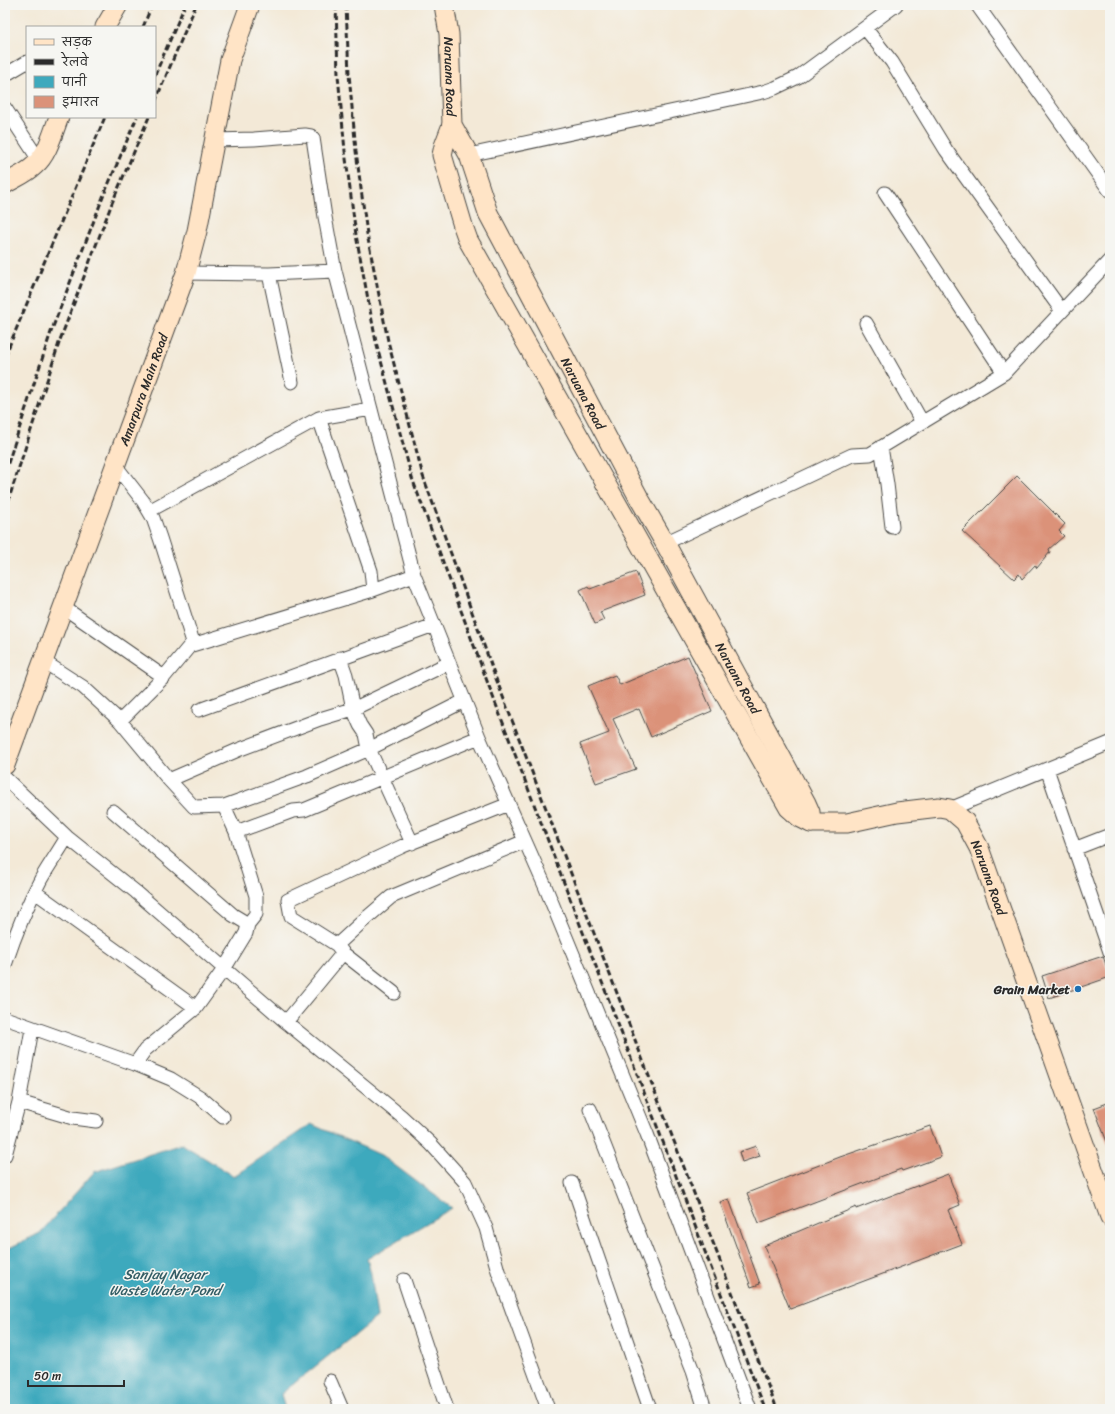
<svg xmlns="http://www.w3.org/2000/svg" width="1115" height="1414" font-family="Sriracha,'Playpen Sans Deva',sans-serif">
<rect width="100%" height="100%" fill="#f6f6f2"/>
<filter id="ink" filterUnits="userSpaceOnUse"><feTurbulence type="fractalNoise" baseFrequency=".025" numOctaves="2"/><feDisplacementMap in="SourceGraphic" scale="8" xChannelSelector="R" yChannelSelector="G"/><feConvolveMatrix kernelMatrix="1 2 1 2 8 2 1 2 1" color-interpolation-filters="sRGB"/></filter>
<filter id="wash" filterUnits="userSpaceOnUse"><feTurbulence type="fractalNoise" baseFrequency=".012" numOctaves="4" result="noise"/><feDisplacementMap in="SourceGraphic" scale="16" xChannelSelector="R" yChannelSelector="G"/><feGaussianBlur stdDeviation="0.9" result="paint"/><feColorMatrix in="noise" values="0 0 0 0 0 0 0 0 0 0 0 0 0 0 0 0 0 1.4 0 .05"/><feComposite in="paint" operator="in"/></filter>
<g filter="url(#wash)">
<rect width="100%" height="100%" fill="#f3e9d7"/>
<path fill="#3ea9bd" stroke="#346a74" d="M311,1124L381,1155L452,1208L367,1259L371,1273L377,1317L281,1394L285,1409H5V1250L40,1233L94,1172L182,1144L234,1176Z"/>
<g id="blocks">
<path fill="#db9279" d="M1017,476L1065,524L1059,531L1064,536L1049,549L1050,552L1037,568L1035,565L1022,579L1019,574L1014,579L962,531Z
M636,572L645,595L600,612L604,620L595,624L580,590L588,586L590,589Z
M688,656L712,711L651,737L639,709L637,710V709L613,719L636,769L596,783L580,744L609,733L588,686L615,675L620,685Z
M1103,956L1110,977L1049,998L1042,976Z
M1110,1102V1147H1109L1094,1108Z
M930,1126L941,1157L902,1171L901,1169L759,1223L747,1193L840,1157Z
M756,1146L760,1156L742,1162L739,1152Z
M948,1174L960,1205L948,1210L962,1244L790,1309L764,1246L856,1207V1209Z
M729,1199L760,1284L751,1287L720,1202Z"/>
</g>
</g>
<g filter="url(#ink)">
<use href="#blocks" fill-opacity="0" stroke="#494845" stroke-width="1"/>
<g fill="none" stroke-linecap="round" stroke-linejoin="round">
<g stroke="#494845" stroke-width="15">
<path id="street" d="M977,5L1110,191
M865,28L892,62L946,150L1062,311
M5,75L27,62
M5,108L39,160
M215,140L254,139L305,135L311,136L313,138L325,217L335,271L414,575L479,737L545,886L647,1134L750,1409
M469,155L763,92L775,88L798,77L896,5
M885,193L1004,373
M186,273L269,274L335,271
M269,274L292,382
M866,323L922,422
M319,418L371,409
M881,447L887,484L892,527
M115,465L143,501L153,518L160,538L193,642L164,677L120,721
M149,511L319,418L371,571L373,590
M665,543L852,455L870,454L1004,373L1110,260
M63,607L164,677
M192,645L373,590L414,575
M340,658L346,675L353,709L360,725L366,734L369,749L412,843
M43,661L83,687L120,721L169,780L194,807L224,806L236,832L256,896V914L248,924L246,933L224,969L196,1008L145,1050L135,1064
M199,710L434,625
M1047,769L1110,952
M5,778L67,837L136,892L286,1022L401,1116L431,1144L465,1182L486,1228L498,1271L548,1409
M169,780L238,750L320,719L353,709L449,663
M224,806L307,776L369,749L464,701
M950,809L1110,743
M113,811L233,915L248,924
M236,832L293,811L304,810L479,737
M1074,849L1110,835
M35,892L196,1008
M337,945L363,921L391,897L525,841
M343,953L394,993
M5,965C15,935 26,907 41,879C49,865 59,851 67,837
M5,1018L135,1064L171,1079L200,1097L223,1117
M286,1022L343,953L337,945L291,916L288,900L403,846L509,804
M19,1102L73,1118L96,1121
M590,1109L693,1371L705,1409
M5,1155L19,1102L32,1029
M572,1183L650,1409
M404,1280L447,1409
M330,1381L342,1409"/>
</g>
<g stroke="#494845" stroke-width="21">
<g id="secondary">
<path id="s1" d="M444,5L449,34L452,125L469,155L488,213L639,498L665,543L806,803L810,812L811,823"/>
<path d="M105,27L118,5"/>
<path id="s2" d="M452,125L444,146L442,155L463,226L468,240L789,808L799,817L811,823H847L897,812L939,807L950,809L965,822L979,848L1110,1217"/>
<path d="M5,184C15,178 27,173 35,165C48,154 53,132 59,117"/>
<path id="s3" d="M5,765L186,273L197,231L230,60L250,5"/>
</g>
</g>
<use href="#street" stroke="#fff" stroke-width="13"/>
<use href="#secondary" stroke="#ffe4c6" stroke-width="19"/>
<path stroke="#2b2b2b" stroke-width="3" stroke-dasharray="6 3" stroke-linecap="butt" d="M336,5L338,75L345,151L356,235L376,342L412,478L487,681L765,1409
M346,5L349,74L356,151L367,234L388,341L423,476L495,676L777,1409
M143,27L152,5
M155,75L185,5
M155,102L196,5
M5,356L105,117
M5,472L51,332L103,197L137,117
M5,511L60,340L112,203L149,117"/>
</g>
</g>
<circle fill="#1f6fb2" stroke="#f6f6f2" stroke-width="1.5" cx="1078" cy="989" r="4"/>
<g text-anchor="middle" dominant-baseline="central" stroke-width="3" stroke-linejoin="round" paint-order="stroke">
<g font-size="13" fill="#2b2b2b" stroke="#f6f6f2">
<text stroke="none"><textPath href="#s1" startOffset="72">Naruana Road</textPath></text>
<text stroke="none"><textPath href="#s3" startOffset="400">Amarpura Main Road</textPath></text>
<text stroke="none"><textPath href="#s1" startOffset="420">Naruana Road</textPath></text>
<text stroke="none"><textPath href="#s1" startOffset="744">Naruana Road</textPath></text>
<text stroke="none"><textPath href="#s2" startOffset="1021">Naruana Road</textPath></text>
</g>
<g font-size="13" font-weight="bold" fill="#2b2b2b" stroke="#f6f6f2" text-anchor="end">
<text x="1070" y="989">Grain Market</text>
</g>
<g font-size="14" font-style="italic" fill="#335d65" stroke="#f6f6f2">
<text x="165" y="1274">Sanjay Nagar<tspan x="165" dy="16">Waste Water Pond</tspan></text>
</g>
</g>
<rect width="1115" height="1414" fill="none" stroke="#f6f6f2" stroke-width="20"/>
<rect x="26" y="26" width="130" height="92" fill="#f6f6f2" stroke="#a5a5a2"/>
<rect x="34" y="39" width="20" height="6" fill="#ffe4c6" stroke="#a5a5a2"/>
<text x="62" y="46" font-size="12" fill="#2b2b2b">सड़क</text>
<rect x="34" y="59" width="20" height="6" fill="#2b2b2b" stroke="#a5a5a2"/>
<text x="62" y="66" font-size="12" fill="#2b2b2b">रेलवे</text>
<rect x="34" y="76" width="20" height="12" fill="#3ea9bd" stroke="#a5a5a2"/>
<text x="62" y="86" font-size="12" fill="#2b2b2b">पानी</text>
<rect x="34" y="96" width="20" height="12" fill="#db9279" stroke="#a5a5a2"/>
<text x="62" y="106" font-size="12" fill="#2b2b2b">इमारत</text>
<path d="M28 1380v6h96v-6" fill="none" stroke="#2b2b2b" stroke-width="2"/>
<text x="34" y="1380" font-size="12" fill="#2b2b2b" stroke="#f6f6f2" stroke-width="3" paint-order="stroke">50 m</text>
</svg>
